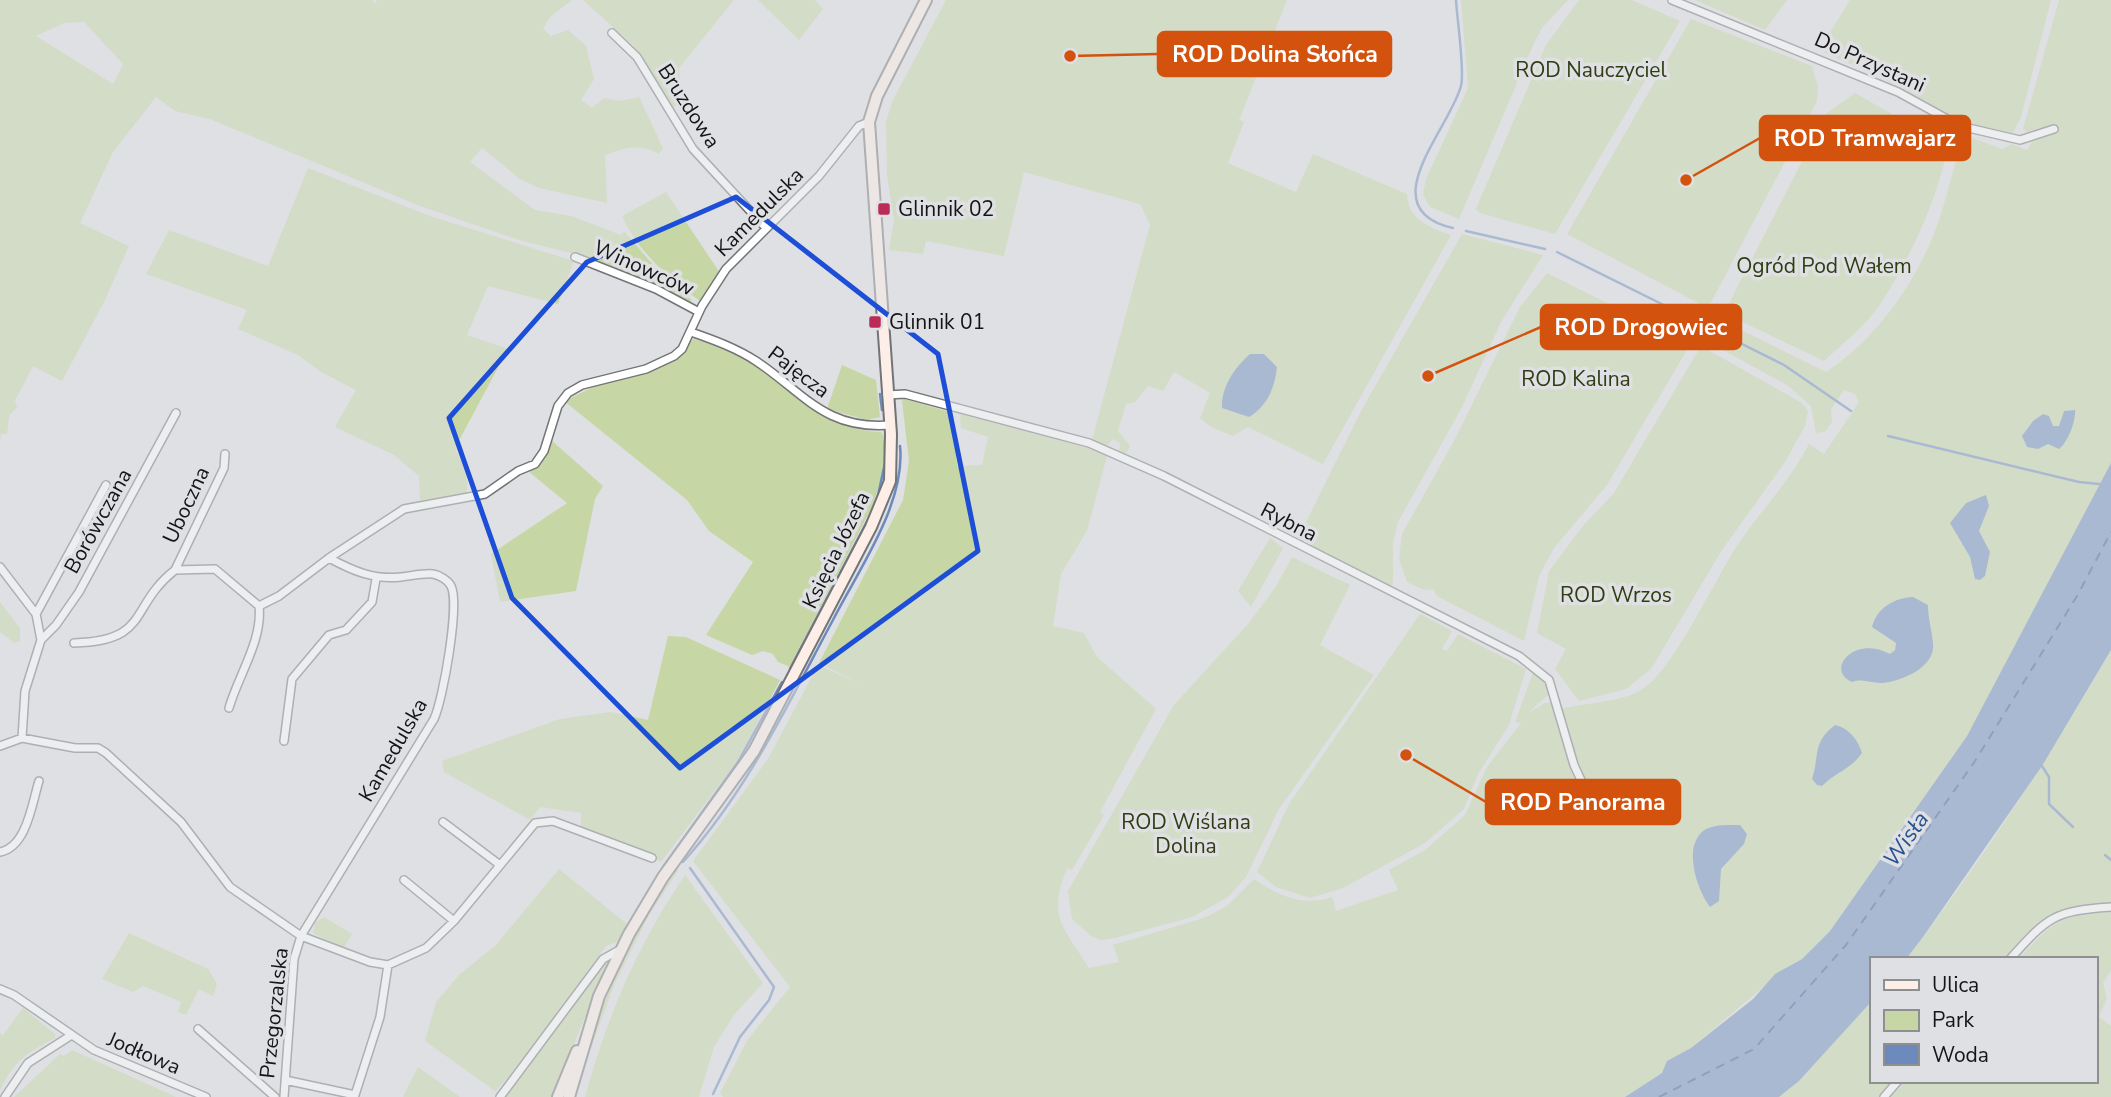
<svg xmlns="http://www.w3.org/2000/svg" width="2111" height="1097" font-family="'Nunito Sans',sans-serif">
<rect width="100%" height="100%" fill="#dfe0e3"/>
<path fill="#c6d7a5" fill-rule="evenodd" d="M0,0H372L375,3L377,0H572L550,17L543,29L551,36L568,30L586,46L594,79L581,100L592,108L604,98L619,101L639,97L663,148L659,154C639,143 625,148 605,155L607,203L539,188L520,179L482,148L470,162L535,210L571,216L621,235L624,231L666,280L692,300L690,302L579,255L522,241L420,206L210,119L175,111L156,97L113,152L80,223L129,246L104,302L62,381L33,366L15,401L17,407L9,416L7,434H1L0,443ZM84,22L123,64L113,84L36,36L64,23Z
M583,0H734L679,68L681,101L671,110L634,46Z
M758,0H815L823,9L799,40Z
M946,0H1287L1239,120L1244,122L1228,163L1296,192L1313,154L1407,194C1408,220 1429,227 1451,235L1323,464L1248,427L1233,436L1211,427L1200,418L1210,393L1174,372L1163,391L1148,386L1135,402L1126,404L1118,431L1130,446L1126,454L1119,451L1120,443L1113,439L1107,446L1092,440L1150,225L1140,204L1024,172L1004,256L926,241L923,254L889,250L894,220L887,175L886,121L893,100Z
M1461,0H1568L1542,28L1534,43L1459,219L1430,207L1423,194L1426,179L1468,88Z
M1579,0H1632L1680,21L1555,234L1480,213L1476,209L1546,45Z
M1695,0H1787L1765,30Z
M1850,0H2051L2021,117L2013,133L1965,123L1899,86L1819,50Z
M2059,0H2111V470L1967,736L1830,931L1802,959L1787,967L1691,1048L1668,1061L1662,1073L1625,1097H723L720,1093L748,1039L790,987L693,861L768,759L818,665L861,684L819,663L903,500L909,461L902,401L904,399L953,413L957,466L982,465L988,437L961,428L960,414L1087,448L1107,456L1087,531L1061,574L1053,626L1084,633L1097,657L1156,709L1100,812L1104,815L1072,870L1067,868C1047,918 1063,926 1089,968L1119,962L1113,945L1204,918L1227,906L1254,879C1279,896 1302,907 1332,897L1336,911L1398,890L1389,870L1425,850L1465,815L1487,767L1521,723L1515,722L1534,670L1548,683L1550,693L1528,713L1545,703L1553,702L1579,794L1585,798L1595,788L1592,782L1584,779L1574,759L1561,709C1587,702 1622,703 1644,688C1673,669 1714,582 1735,549C1758,513 1789,483 1809,444L1824,454L1859,402L1855,394L1844,390L1831,409L1832,422L1826,431L1816,433L1811,406L1787,385L1710,343L1705,335L1713,321L1721,320L1826,372C1877,339 1918,280 1938,223C1948,194 1954,164 1964,135L2002,149L2012,144L2027,150L2041,127L2027,132L2023,129Z
M1691,19L1812,66L1818,87L1817,101L1708,308L1567,234Z
M1855,93L1925,133L1932,119L1952,127C1942,188 1915,251 1881,303C1867,325 1843,343 1824,361L1724,313L1827,113Z
M308,168L430,216L574,261L558,304L488,286L467,335L508,349L455,448C461,461 472,482 465,495L420,500L419,476L394,455L335,427L356,390L321,372L298,355L238,329L247,310L146,274L169,230L268,266Z
M666,192L720,273L700,301C668,277 639,253 622,216Z
M1462,234L1543,255L1501,322L1462,407L1398,522L1393,542V582L1391,586H1383L1301,544L1298,538L1361,411Z
M1547,273L1690,345L1607,485L1554,548L1539,576L1524,641L1437,596L1433,589L1424,590L1407,582L1399,559L1402,534L1454,441L1520,307Z
M693,339C703,342 715,343 725,347C785,371 804,428 881,432L886,438L885,468L872,507L790,667L778,662L773,654L763,651L752,655L706,635L753,562L709,531L687,500L564,401C578,395 591,387 605,382C641,371 669,371 693,339Z
M1701,346L1802,403L1808,411L1805,426L1785,462L1722,550L1651,669L1626,689L1579,701L1555,669L1566,649L1537,633L1549,571L1582,527L1614,493Z
M842,365L876,380L880,417L867,420L827,409Z
M550,439L603,486L595,499L576,591L500,602L491,554L567,503L529,472L542,463Z
M1270,538L1283,548L1251,607L1238,591Z
M1292,557L1350,585L1320,645L1374,675L1279,809L1246,877L1228,897L1192,917L1115,938L1101,940L1091,936L1072,919L1068,891L1174,705L1248,624L1275,588Z
M0,602L20,628V641L14,643L0,632Z
M1420,614L1452,631L1442,649L1447,651L1458,634L1526,669L1509,725L1478,774L1464,809L1425,843L1343,888L1310,898L1276,887L1257,872L1289,804Z
M668,636L686,637L780,680L738,760L661,862L581,828V813L540,807L530,820L444,772L442,761L560,719L611,712L648,720Z
M2111,650V903C2047,908 2048,913 2006,959H1906C1982,861 2049,757 2111,650Z
M676,867L678,871L649,915L615,983L573,1096C600,1007 623,945 676,867Z
M559,869L627,924L619,941L606,946L513,1072L495,1091L425,1041L436,1002L460,974L495,946Z
M685,875L763,983L734,1015L714,1047L699,1097H585C607,1016 638,944 685,875Z
M2111,912V971L2103,983L2107,998L2099,1017L2111,1026V1097H1891L1906,1081H2095V959H2019C2054,920 2058,916 2111,912Z
M324,917L352,934L343,949L313,933L315,923Z
M129,933L208,969L217,984L213,996L199,989L186,1015L178,1012L181,1002L143,986L133,992L102,979Z
M607,962L553,1097H506L604,963Z
M1871,1002V1081H1894L1880,1097H1779L1799,1081Z
M23,1008L55,1034V1038C27,1053 13,1061 0,1091V1033L3,1035Z
M72,1050L176,1097H14L60,1054L64,1056Z
M418,1067L460,1097H403Z"/>
<path fill="#6c8bbc" d="M1250,354H1264L1277,367C1275,388 1267,406 1249,417L1222,408C1221,387 1235,367 1250,354Z
M2075,410C2076,421 2068,442 2059,449L2048,444L2038,449L2027,447L2022,436L2033,421L2043,414L2049,416L2053,426H2059L2064,411Z
M2111,463V650L2042,766L1923,937L1906,959H1871V1002L1799,1081L1779,1097H1625L1662,1073L1667,1061L1691,1048L1753,999L1775,974L1802,959L1830,931L1967,736Z
M1986,495L1989,506L1979,531L1990,552L1985,576L1980,580L1975,579L1970,557L1950,523L1966,503Z
M1913,597L1928,605C1928,619 1932,630 1933,643C1936,667 1902,681 1883,683C1871,684 1864,678 1852,682C1825,671 1853,634 1890,654L1895,650L1896,643L1872,627C1877,607 1895,598 1913,597Z
M1835,725C1849,728 1858,740 1862,753C1849,771 1837,771 1822,786L1817,785L1812,779C1820,754 1812,743 1835,725Z
M1740,825L1747,834L1744,844L1721,869L1719,901L1710,907C1697,890 1681,844 1706,829C1716,824 1729,825 1740,825Z"/>
<g fill="none" stroke-linecap="round" stroke-linejoin="round">
<path stroke="#6c8bbc" stroke-width="2.5" d="M1453,228C1370,209 1449,130 1461,86C1465,71 1457,19 1456,0
M1466,231L1545,249
M1557,252L1700,323
M1714,330L1784,365L1851,411
M880,394L882,410
M1888,436L2079,482L2099,484
M877,500L885,463V441
M790,669L872,512
M2040,763L2049,777V804L2073,827
M2105,855L2111,860
M683,862C748,790 789,702 834,618C859,569 906,503 900,446
M663,867L738,762L782,682
M690,868L774,987L769,1000L740,1037L713,1094"/>
<path stroke="#2a5291" stroke-width="2" stroke-dasharray="9 7" stroke-linecap="butt" d="M1659,1097L1754,1049L1846,945L1975,761L2077,596L2111,532"/>
<g stroke="#737477" stroke-width="10">
<path id="street" d="M1672,0L1898,92L1960,126L2020,140L2054,129
M612,33L637,57L693,149L765,227
M575,257L656,289L699,312
M691,332C714,340 736,348 756,361C804,393 825,430 890,425
M887,395L905,394L1089,443L1164,476L1519,656L1549,680L1574,765L1586,791
M0,567L36,614L41,640L25,691L22,738
M175,570L224,468L225,454
M36,614L106,485
M41,640L56,625L79,592L176,413
M74,643C151,641 128,607 175,570L215,569L259,606L279,596L329,558L404,509L485,494L518,471L535,464L544,451L558,406L568,393L582,385L646,369L674,356L682,349L702,306L726,269L819,176L859,126L869,122
M229,708C238,676 263,640 259,606
M284,741L292,679L329,635L346,630L372,602L376,579
M0,746L22,738L75,748H98L106,753L181,822L230,887L301,936L370,962L388,965L426,948L454,921L535,823L553,821L652,858
M443,822L500,865
M0,852C27,847 32,803 39,781
M404,880L454,921
M2010,959C2048,917 2053,911 2111,907
M0,989L14,995L94,1050L206,1097
M198,1029L275,1097
M285,1080L355,1095L380,1017L388,965
M5,1097L28,1063L70,1036
M284,1097L294,959L301,936L434,719C443,700 460,604 451,586C448,580 439,575 433,574C423,573 411,576 401,577C374,580 353,571 329,558
M500,1097L603,959L621,949
M1884,1097L1898,1081"/>
</g>
<g stroke="#737477" stroke-width="14">
<path id="secondary" d="M558,1097L577,1051
M569,1097L599,996L629,934L663,877L754,751L871,527L890,481L891,434L869,122L877,96L926,0"/>
</g>
<use href="#street" stroke="#fff" stroke-width="7"/>
<use href="#secondary" stroke="#fdefe7" stroke-width="10"/>
</g>
<path d="M0 0H2111V1097H0ZM736,197L938,354L978,551L680,768L512,598L449,418L587,262Z" fill="#dfe0e3" fill-opacity=".55" fill-rule="evenodd"/>
<path fill="none" stroke="#1d4ed8" stroke-width="5" stroke-linejoin="round" d="M736,197L938,354L978,551L680,768L512,598L449,418L587,262Z"/>
<g fill="#ba2b58" stroke="#dfe0e3" stroke-width="2.5">
<rect x="877" y="202" width="14" height="14" rx="3.5"/>
<rect x="868" y="315" width="14" height="14" rx="3.5"/>
</g>
<g text-anchor="middle" dominant-baseline="central" stroke-width="7" stroke-linejoin="round" paint-order="stroke">
<g font-size="21" fill="#151516" stroke="#dfe0e3">
<text transform="translate(1870 62) rotate(24)">Do Przystani</text>
<text transform="translate(689 106) rotate(57)">Bruzdowa</text>
<text transform="translate(759 212) rotate(-45)">Kamedulska</text>
<text transform="translate(644 268) rotate(24)">Winowców</text>
<text transform="translate(799 372) rotate(37)">Pajęcza</text>
<text transform="translate(186 505) rotate(-65)">Uboczna</text>
<text transform="translate(98 521) rotate(-61)">Borówczana</text>
<text transform="translate(1289 522) rotate(27)">Rybna</text>
<text transform="translate(836 550) rotate(-64)">Księcia Józefa</text>
<text transform="translate(393 750) rotate(-60)">Kamedulska</text>
<text transform="translate(274 1013) rotate(-84)">Przegorzalska</text>
<text transform="translate(144 1053) rotate(23)">Jodłowa</text>
</g>
<g font-size="21" fill="#313d11" stroke="#dfe0e3">
<text x="1591" y="70">ROD Nauczyciel</text>
<text x="1824" y="266">Ogród Pod Wałem</text>
<text x="1576" y="379">ROD Kalina</text>
<text x="1616" y="595">ROD Wrzos</text>
<text x="1186" y="822">ROD Wiślana<tspan x="1186" dy="24">Dolina</tspan></text>
</g>
<g font-size="21" fill="#151516" stroke="#dfe0e3" text-anchor="start">
<text x="898" y="209">Glinnik 02</text>
<text x="889" y="322">Glinnik 01</text>
</g>
<g font-size="23" font-style="italic" fill="#2a5291" stroke="#dfe0e3">
<text transform="translate(1906 839) rotate(-55)">Wisła</text>
</g>
</g>
<path fill="none" stroke="#d3520d" stroke-width="2.5" d="M1070 56L1158 54M1686 180L1760 138M1428 376L1541 327M1406 755L1486 802"/>
<g fill="#d3520d" stroke="#dfe0e3" stroke-width="2.5">
<circle cx="1070" cy="56" r="7"/>
<circle cx="1686" cy="180" r="7"/>
<circle cx="1428" cy="376" r="7"/>
<circle cx="1406" cy="755" r="7"/>
</g>
<g fill="#d3520d" stroke="#d3520d" stroke-width="2.5">
<rect x="1158" y="32" width="233" height="44" rx="7"/>
<rect x="1760" y="116" width="210" height="44" rx="7"/>
<rect x="1541" y="305" width="200" height="44" rx="7"/>
<rect x="1486" y="780" width="194" height="44" rx="7"/>
</g>
<g font-size="23" text-anchor="middle" font-weight="bold" fill="#fff">
<text x="1275" y="62">ROD Dolina Słońca</text>
<text x="1865" y="146">ROD Tramwajarz</text>
<text x="1641" y="335">ROD Drogowiec</text>
<text x="1583" y="810">ROD Panorama</text>
</g>
<rect x="1870" y="957" width="228" height="126" fill="#dfe0e3" stroke="#8e8f91" stroke-width="2"/>
<rect x="1884" y="980" width="35" height="10" fill="#fdefe7" stroke="#8e8f91" stroke-width="2"/>
<text x="1932" y="992" font-size="21" fill="#151516">Ulica</text>
<rect x="1884" y="1010" width="35" height="21" fill="#c6d7a5" stroke="#8e8f91" stroke-width="2"/>
<text x="1932" y="1027" font-size="21" fill="#151516">Park</text>
<rect x="1884" y="1044" width="35" height="21" fill="#6c8bbc" stroke="#8e8f91" stroke-width="2"/>
<text x="1932" y="1062" font-size="21" fill="#151516">Woda</text>
</svg>
